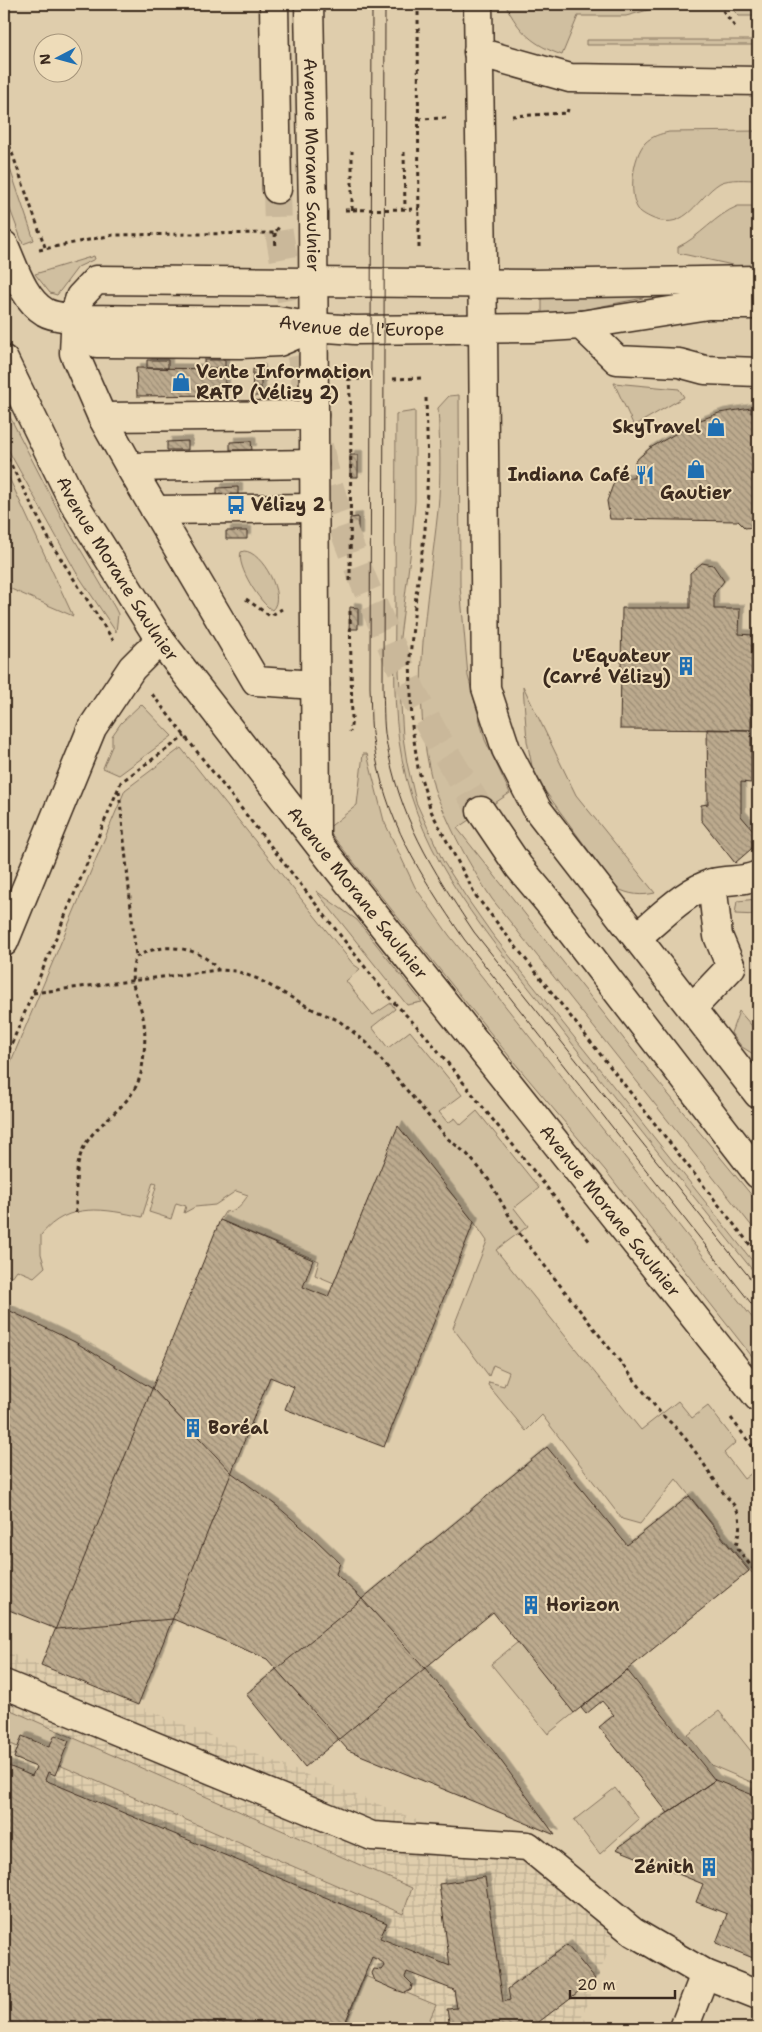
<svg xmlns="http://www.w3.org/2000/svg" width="762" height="2032" font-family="'Shantell Sans',sans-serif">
<defs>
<pattern id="industrial-grid" width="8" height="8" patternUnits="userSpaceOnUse" patternTransform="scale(1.25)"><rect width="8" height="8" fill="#dfcdac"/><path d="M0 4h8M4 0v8" fill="none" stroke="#c0b094"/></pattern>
<pattern id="building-back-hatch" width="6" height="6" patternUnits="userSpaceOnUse" patternTransform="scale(1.25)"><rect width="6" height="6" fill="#bcaa8e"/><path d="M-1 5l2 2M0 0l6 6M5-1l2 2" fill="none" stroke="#9a8b73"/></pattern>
<filter id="shadow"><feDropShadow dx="4.5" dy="-4.5" stdDeviation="0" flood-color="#0004"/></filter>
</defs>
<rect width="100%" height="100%" fill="#eedcb9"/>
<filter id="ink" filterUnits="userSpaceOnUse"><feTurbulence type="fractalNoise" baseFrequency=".02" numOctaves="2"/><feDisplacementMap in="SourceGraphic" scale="10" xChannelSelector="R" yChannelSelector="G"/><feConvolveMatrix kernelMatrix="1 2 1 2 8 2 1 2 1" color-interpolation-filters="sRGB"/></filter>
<g filter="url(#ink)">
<path fill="#dfcdac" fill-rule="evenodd" d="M4,4H758V2028H4ZM42,42H72V72H42Z"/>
<path fill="url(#industrial-grid)" d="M4,1651L627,1906L581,2018L607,2028H4Z"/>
<path fill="#d0bfa0" stroke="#86745f" d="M505,4H711L712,5L670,4L626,16H578L562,55C533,45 519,32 505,4Z
M727,4H758V16H739Z
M586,40H758V45H586Z
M758,131V180C747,180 730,178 720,183C697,197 687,231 654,219C649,217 641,213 638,209C628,194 633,156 645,143C652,136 660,134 669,132Z
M4,151L34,240L23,244L4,193Z
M738,206H758V266H737L678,253V247C700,237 715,215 738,206Z
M94,256L95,259L78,267L57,295L50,293L35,274Z
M542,294L644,295L643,298L572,312L542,314Z
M614,383L679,389L684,397L634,426Z
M459,395L460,585L468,676L485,740L510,793L457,828L650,1072L758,1203V1234L492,899C474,872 459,846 446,816C442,807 437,798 434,788C408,694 428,604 438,510C441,476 440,442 438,408L449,396Z
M4,409L10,417L63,520L115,608L118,614L116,632L76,572L11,455L4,441Z
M415,411V501L411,549L400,637L399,672L403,737L407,763L416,802L443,861L466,897L492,934L758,1268V1277C689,1190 618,1104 550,1015C489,936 420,860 402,759C392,709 395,657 395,606C395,542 396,478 396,414Z
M4,467L73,616L4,586Z
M244,551C262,551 287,597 272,610C260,603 236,566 241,552Z
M523,686L576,795L655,893C641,896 630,895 616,888L545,791L532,766L527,741Z
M141,704L172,736L119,775L103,768L112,746V736L121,723Z
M181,748L353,964L360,969L346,981L373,1015L391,1003L395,1009L372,1027L388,1048L410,1031L462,1095L439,1112L448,1123L455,1118L461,1125L477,1111L539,1188L514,1208L528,1226L496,1250L641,1430L678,1401L692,1418L708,1406L736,1442L724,1453L744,1479L757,1469L758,1471V1568L752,1573L676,1479L640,1524L622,1519L542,1415L526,1431L488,1385L489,1382L504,1386L509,1372L493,1365L489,1376L453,1328L487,1241L474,1222L398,1127L334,1283L315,1275L319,1261L220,1220L225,1212C236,1211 242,1205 248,1195L236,1191L215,1205L195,1207L184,1213L186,1206L176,1203L171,1219L149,1212L157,1183L153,1182L142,1217C106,1209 68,1201 41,1235V1254L45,1267L34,1277L17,1270L12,1277L4,1274V1078L125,790Z
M363,754H367L384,821L415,887L449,935L758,1325V1364L605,1170L513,1061L327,829L357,805Z
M316,891L357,920L422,1002L407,1005Z
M758,899V915L735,914L737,901Z
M739,1011L758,1033V1057L742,1047L731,1033Z
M518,1642L574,1713L548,1734L491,1664Z
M4,1707L412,1888L403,1914L4,1741Z
M719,1711L758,1760V1785L711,1765L688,1735Z
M615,1788L639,1819L600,1854L574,1820Z
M365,1976L436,2005L426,2028H344Z"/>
<path fill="url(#building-back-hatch)" stroke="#3b2a1e" filter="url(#shadow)" d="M147,360H168V368H147Z
M204,360H225V368H204Z
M136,368L225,369V395L137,396Z
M253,369H261V396H252Z
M751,408V413H758V532L753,527L745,528L738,521L610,519L607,501L614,482L617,478H634L635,461L650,448L698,421L719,413Z
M188,441V450H167V442Z
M251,441L252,450H230V442Z
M350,455H358V477H350Z
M238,487V496H217V488Z
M358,517V539H350V518Z
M226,531H247V539H226Z
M702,563L713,565L724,581L714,594V609H740L739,634L752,635L751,730L620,729L622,608H690V573Z
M350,607L358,608V629H349Z
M707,729L751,730V783L741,782V816L758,836V843L735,863L701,820V805L708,804Z
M398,1126L474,1222L384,1447L285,1409L294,1387L270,1377L138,1705L41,1665L220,1220L313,1260L303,1287L328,1297Z
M4,1308L75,1342L153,1389L232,1473L277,1506L313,1537L340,1563L336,1574L362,1599L425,1668L496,1754L555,1835L348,1750L267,1659L173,1619L56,1629L4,1608Z
M547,1447L627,1545L689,1496L749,1571L574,1713L493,1612L305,1767L246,1694Z
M627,1670L715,1780L668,1813L599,1727L614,1715L602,1701L586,1714L581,1708Z
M55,1735L69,1741L55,1775L48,1772L45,1780L387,1923L380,1938L450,1966L439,1884L485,1877L503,2002L510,2000L508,1989L567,1945L595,1979L531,2028H450L447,2009L457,2008L454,1990L407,1972L405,1977L412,1984L411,1990L405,1993L396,1990L375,1981L372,1973L374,1969L381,1970L384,1966L382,1962L372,1957L343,2028H4V1764L32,1776L36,1767L14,1758L22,1736L49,1747Z
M715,1780L758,1797V1960L716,1943L727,1914L696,1902L703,1884L616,1849Z"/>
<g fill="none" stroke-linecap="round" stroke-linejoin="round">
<path stroke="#cab89a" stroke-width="28" stroke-dasharray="28 14" stroke-linecap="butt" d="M277,189L278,227L308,397
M319,446C332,504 354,560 378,615C392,646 405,679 421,709C439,744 460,777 481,811"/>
<g stroke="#3b2a1e" stroke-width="31">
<g id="minor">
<path id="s1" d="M309,4L313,211L316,840"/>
<path d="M478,52L570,78L758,81"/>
<path id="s2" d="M4,245C14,267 23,299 45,312C53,317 66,317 76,319L278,321L314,327L355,330L533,328L581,325L708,305H758"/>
<path d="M76,319L97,343L240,344L279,342L314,327"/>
<path d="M581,325L617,360L679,363L705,370L758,372"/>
<path d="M102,417L314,415"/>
<path d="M130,467L314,464"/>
<path d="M155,510L314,508"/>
<path d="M315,685L256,681L130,467L102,417L74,353L76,310L80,297L96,280L532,284L758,280"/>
<path d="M637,937C658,920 686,890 713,883C728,879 744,882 758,875"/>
<path d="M4,942L92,728L132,668L160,640"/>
<path d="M693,1007L731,967L718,936L712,883"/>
<path d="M4,1684L372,1836L528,1846L633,1932L705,1974"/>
<path d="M684,2028L705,1974L758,1995"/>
</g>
</g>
<g stroke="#3b2a1e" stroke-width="31">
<g id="major">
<path d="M274,4L277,189"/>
<path d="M483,329L486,688L506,749L537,809L758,1094"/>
<path id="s3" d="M4,360L74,503L160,640L334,864L758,1397"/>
<path d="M481,811L519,867L550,904L758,1174"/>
</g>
</g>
<g stroke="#3b2a1e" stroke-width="31">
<path id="highway" d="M478,4L483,329"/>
</g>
<path stroke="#3b2a1e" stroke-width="3" stroke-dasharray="4 4" stroke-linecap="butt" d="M418,4L419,248
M718,4L736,28
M512,116L567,113L568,109
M418,119L449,118
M4,130L45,247
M404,152L405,209
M345,210L419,209
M352,210V151
M275,233L276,249
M39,250L113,235L275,233L280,225
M347,379H349L351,416L350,583
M349,379H360
M393,379L423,378
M426,398L428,468L425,530L416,595L410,657L412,726L418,768L431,811L476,896L758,1255
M4,451L52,545L113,640
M246,599L270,616L282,609
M350,611L352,719L350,732
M152,694L386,994L427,1037L591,1243
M119,791L136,957
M33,993L218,970L236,971L258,979L314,1010L338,1020L367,1043L447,1138L467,1154L487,1177L519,1233L662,1415C688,1436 703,1464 722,1491C727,1498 736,1505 738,1513C742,1525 738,1535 736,1547L755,1571
M4,1053L7,1055L121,782L185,736
M76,1213C76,1191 74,1164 85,1145C101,1117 132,1108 141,1073C144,1058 146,1039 144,1023C141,998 125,984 136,957C162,941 200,946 218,970
M4,1280L10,1282
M731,1418L758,1454"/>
<use href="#minor" stroke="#eedcb9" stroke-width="28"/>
<use href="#major" stroke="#eedcb9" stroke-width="28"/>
<use href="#highway" stroke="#eedcb9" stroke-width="28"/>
<path stroke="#3b2a1e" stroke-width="1" d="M372,4L370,687C371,705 370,723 373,740C385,821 419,873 464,939L758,1312
M385,4L383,686C384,704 383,723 386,740C399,818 431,867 474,932L758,1288"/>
</g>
</g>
<defs>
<g id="shop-bare" transform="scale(1.5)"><path d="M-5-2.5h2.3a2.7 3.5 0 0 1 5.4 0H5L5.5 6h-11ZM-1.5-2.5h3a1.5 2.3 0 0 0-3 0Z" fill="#1f6fb2" stroke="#eedcb9" stroke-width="2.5" paint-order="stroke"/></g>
<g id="restaurant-bare" transform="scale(1.5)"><path d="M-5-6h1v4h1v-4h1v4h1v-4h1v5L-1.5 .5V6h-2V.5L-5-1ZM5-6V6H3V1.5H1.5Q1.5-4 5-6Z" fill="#1f6fb2" stroke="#eedcb9" stroke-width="2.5" paint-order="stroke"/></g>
<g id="bus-bare" transform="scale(1.5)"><path d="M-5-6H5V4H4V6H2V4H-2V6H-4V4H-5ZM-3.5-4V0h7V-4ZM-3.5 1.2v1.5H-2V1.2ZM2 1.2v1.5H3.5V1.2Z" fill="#1f6fb2" stroke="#eedcb9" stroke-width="2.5" paint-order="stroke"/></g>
<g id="building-bare" transform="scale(1.5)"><path d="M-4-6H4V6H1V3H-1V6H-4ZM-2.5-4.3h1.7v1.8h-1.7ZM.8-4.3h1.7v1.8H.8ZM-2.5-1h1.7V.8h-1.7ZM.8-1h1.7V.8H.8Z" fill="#1f6fb2" stroke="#eedcb9" stroke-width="2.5" paint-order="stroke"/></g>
</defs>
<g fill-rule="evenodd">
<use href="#shop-bare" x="181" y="382"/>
<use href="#shop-bare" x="716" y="427"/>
<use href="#shop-bare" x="696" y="469"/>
<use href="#restaurant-bare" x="645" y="475"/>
<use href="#bus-bare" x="236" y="505"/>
<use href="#building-bare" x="686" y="666"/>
<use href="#building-bare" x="193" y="1428"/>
<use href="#building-bare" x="531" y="1605"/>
<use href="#building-bare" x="709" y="1867"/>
</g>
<g text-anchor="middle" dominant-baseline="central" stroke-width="4" stroke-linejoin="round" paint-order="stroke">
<g font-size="18" fill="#3b2a1e" stroke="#eedcb9">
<text stroke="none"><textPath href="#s1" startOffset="161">Avenue Morane Saulnier</textPath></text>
<text stroke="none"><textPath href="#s2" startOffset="398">Avenue de l'Europe</textPath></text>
<text stroke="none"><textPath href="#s3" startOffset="238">Avenue Morane Saulnier</textPath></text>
<text stroke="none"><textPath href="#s3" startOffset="642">Avenue Morane Saulnier</textPath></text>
<text stroke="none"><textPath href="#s3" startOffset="1048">Avenue Morane Saulnier</textPath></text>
</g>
<g font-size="18" font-weight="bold" fill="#3b2a1e" stroke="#eedcb9" text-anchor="start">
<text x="196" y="372">Vente Information<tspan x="196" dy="21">RATP (Vélizy 2)</tspan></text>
<text x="701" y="427" text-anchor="end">SkyTravel</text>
<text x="630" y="475" text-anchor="end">Indiana Café</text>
<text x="696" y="493" text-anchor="middle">Gautier</text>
<text x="251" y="505">Vélizy 2</text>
<text x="671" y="656" text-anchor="end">L'Equateur<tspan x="671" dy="21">(Carré Vélizy)</tspan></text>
<text x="208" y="1428">Boréal</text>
<text x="546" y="1605">Horizon</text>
<text x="694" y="1867" text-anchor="end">Zénith</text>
</g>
</g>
<rect width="762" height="2032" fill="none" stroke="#eedcb9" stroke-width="20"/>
<rect x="10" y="10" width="742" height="2012" fill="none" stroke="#3b2a1e" stroke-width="2" filter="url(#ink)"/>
<g transform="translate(58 58) rotate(264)"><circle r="24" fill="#eedcb9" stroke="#a6957b"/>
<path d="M0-4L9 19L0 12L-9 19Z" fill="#1f6fb2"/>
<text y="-8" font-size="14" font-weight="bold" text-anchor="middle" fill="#3b2a1e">N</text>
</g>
<path d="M570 1990v8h105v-8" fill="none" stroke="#3b2a1e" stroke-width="2.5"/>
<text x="577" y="1990" font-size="15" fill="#3b2a1e" stroke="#eedcb9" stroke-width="4" paint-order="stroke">20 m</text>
</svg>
